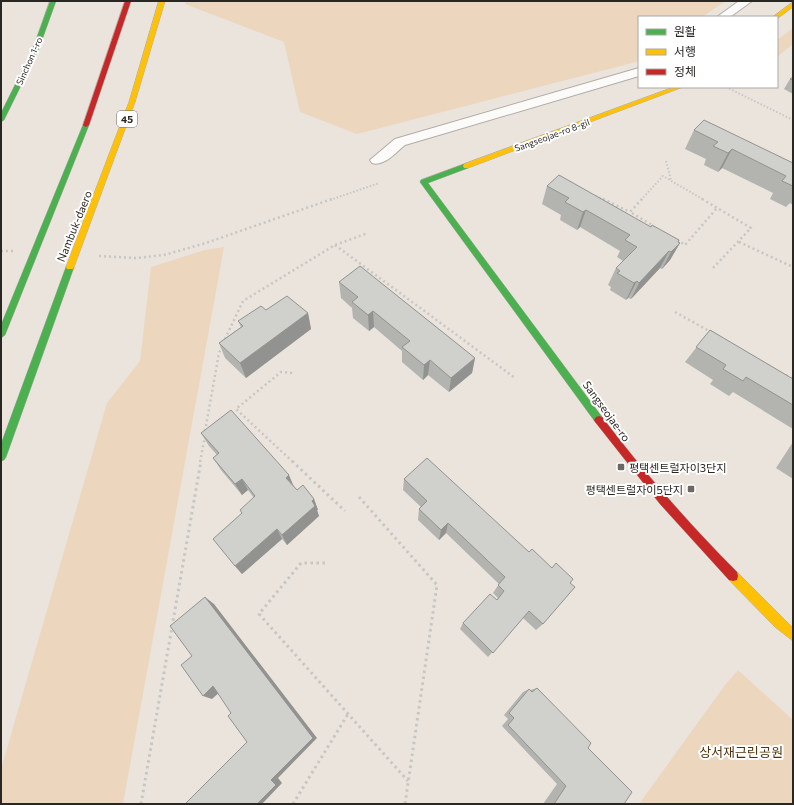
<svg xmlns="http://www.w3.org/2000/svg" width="794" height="805" font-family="Commissioner,'Noto Sans KR',sans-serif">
<rect width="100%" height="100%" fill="#eae4dd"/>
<path fill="#ecd6be" d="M185,1H726L702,17H639V59L636,62L357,134L300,112L284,42L185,4Z
M793,28V44L777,57V40Z
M224,247L123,804H1V769L107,403L140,361L151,267L205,250Z
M738,670L793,720V804H639L725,685Z"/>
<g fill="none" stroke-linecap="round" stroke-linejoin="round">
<g stroke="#b1aca8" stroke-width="2">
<path id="street" d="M739,1H752L730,17H717Z
M639,68V76L405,145C396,152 384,167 372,163L370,160L395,139Z"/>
</g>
<g stroke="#b1aca8" stroke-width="1">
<path id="fast" d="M50,1H56L38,51L4,120L1,122V113L32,51Z
M86,123L89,125L5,335L1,338V325L83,125Z
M464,164H468L469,166L468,168L428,183L602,417L604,420L602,423L599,424L596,423L420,182L421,180Z
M70,264L74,267L6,457L4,460L1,461V444L66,267Z"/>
</g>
<g stroke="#b1aca8" stroke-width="1">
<path id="slow" d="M159,1H165L135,102L74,267L73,269H67L66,267L129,102Z
M793,2V7L778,18L773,17Z
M674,87H683L468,168H464L463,166L464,164Z
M733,571L737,572L793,628V641L775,627L729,580L728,576L729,572Z"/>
</g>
<g stroke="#b1aca8" stroke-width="1">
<path id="jam" d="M125,1H131L89,125L86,127L84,126L83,125Z
M599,416L602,417C644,472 688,523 737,572L738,576L737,580L733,581L729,580L660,504L596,423L594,420L596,417Z"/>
</g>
<path stroke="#c8c6c3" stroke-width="2" stroke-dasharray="1.5 2" stroke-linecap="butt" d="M726,87L793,120
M666,161L671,180
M596,196L605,200
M330,200L379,183
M641,200L663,176L704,200"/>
<path stroke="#c8c6c3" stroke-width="2.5" stroke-dasharray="2 3" stroke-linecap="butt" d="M603,199L630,212
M642,199L630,212L654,226
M702,199L751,228L712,269
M677,240L685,245L717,208
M739,242L793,267
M335,245L515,378
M1,251H14
M99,256L136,258L164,255L206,243L332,199
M675,312L711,332
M225,339L243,301L335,245L368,233
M292,373L281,372L236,409L293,462
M786,375L793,379
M205,431L219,353L222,346
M200,462L205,436"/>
<path stroke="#c8c6c3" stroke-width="3" stroke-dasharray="2.5 3.5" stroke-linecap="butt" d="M292,461L345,511
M359,497L437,585L405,804
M325,563H301L259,614L408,781
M141,804L201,461
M293,804L348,714"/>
<use href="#street" fill="#fcfbfa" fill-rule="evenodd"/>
<use href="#fast" fill="#4caf50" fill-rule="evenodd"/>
<use href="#slow" fill="#ffc107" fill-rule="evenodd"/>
<use href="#jam" fill="#c62828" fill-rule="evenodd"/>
</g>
<path fill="#b3b3b0" d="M793,77V94L784,89L790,79Z
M694,130L793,163V205L790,203L786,207L770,199L773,193L722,168L718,172L704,165L706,159L685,149Z
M547,186L651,227L679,240L678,242L680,243L670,260L662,269L660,268L631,299L628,298L626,300L610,290L611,287L608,285L616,268L623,261L617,257L620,251L580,227L577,230L560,220L561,215L542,204Z
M339,282L475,358L472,373L449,392L428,375L423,380L402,362V351L374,327L369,331L353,318L352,308L341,298Z
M266,310L308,313L311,329L246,378L225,358L219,343L241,327L238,321Z
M710,330L793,379V429L733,392L729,396L710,384L713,380L685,362Z
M201,433L293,485L297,490L314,499L318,510H317L319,516L287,545L282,539L242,574L235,566L242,513L254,498L248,490L242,495L221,470L213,458L217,455L209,446Z
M793,442V479L776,468Z
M404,479L529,552L552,568L570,583L543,624L536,630L523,618L488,657L460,629L463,623L497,600L498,598L493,593L499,584L446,533L439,540L418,520L419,509L421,507L403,490Z
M537,688L588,748L624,804H543L557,784L502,726L508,719L504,715L523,692L529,689L531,690Z"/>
<path fill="#929290" d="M732,149L722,168L718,172L728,153Z
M586,210L580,227L577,230L583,212Z
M679,240L675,249L680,243L670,260L662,269L671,252Z
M669,251L660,268L631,299L639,283Z
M637,281L628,298L626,300L634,283Z
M373,311L374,327L369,331L368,315Z
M308,313L311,329L246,378L240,363Z
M475,358L472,373L449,392L451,378Z
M430,360L428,375L423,380L424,365Z
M289,475L294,487L286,478Z
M242,479L248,490L242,495L235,484Z
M314,499L318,510H317L319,516L287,545L282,535Z
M448,523L446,533L439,540L441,530Z
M277,529L282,539L242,574L235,566Z
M205,597L214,604L317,738L278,778L282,783L262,804H257L271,780Z
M213,686L222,690L212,699L203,696Z"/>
<path fill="#d0d0cd" stroke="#929290" d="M793,77V80L790,79Z
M704,120L793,163V186L782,181L786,176L732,149L728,153L713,146L718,142L694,130Z
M559,175L651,227L652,225L679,240L678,242L680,243L671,252L669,251L639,283L637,281L634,283L617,273L620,271L616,268L637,247L625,240L630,235L586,210L583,212L565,202L569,198L547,186Z
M360,266L475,358L451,378L430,360L424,365L402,347L410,341L373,311L368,315L352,302L358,297L339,282Z
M287,296L308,313L240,363L219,343L243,326L238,321L261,306L266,310Z
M710,330L793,379V405L746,377L743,381L723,369L726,365L696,347Z
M231,410L289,475L286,478L297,490L303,485L314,499L312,501L315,506L282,535L277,529L235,566L213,539L242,513L240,510L255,496L242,479L235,484L213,458L219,453L201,433Z
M427,458L529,552L532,549L552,568L556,563L573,579L570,583L575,587L543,624L529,611L493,653L463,623L490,594L497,600L504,591L498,585L505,577L448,523L441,530L419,509L427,501L404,479Z
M205,597L313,738L271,780L276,785L257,804H187L186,803L247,742L228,716L231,713L213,686L203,696L181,665L192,656L170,626Z
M537,688L591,743L588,748L632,792L624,804H554L566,786L508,725L514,718L509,713L529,689L532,692Z"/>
<g fill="#6d6863" stroke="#fff" stroke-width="1.5">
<rect x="617" y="463" width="8" height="8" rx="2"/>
<rect x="687" y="485" width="8" height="8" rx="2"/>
</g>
<g text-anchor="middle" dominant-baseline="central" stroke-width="4" stroke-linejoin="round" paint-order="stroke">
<g font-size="9" fill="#2a2621" stroke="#fff">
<text transform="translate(29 61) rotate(-66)">Sinchon 1-ro</text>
<text transform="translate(552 135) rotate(-20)">Sangseojae-ro 8-gil</text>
</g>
<rect fill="#fff" stroke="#6a6764" stroke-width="1" x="117" y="111" width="20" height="16" rx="3"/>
<g font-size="10" font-weight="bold" fill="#2a2621">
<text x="127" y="119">45</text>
</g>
<g font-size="11" fill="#2a2621" stroke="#fff">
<text transform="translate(74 226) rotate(-68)">Nambuk-daero</text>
<text transform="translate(607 411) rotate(54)">Sangseojae-ro</text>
</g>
<g font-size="11" fill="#2a2621" stroke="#fff" text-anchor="start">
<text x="629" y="467">평택센트럴자이3단지</text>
<text x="683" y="489" text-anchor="end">평택센트럴자이5단지</text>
</g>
<g font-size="13" fill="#50330d" stroke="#fff">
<text x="741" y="752">상서재근린공원</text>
</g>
</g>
<rect width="794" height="805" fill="none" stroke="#2a2621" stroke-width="4"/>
<rect x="638" y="16" width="140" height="72" fill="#ffffff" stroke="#aaa8a6"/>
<rect x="646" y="29" width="20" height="6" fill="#4caf50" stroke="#aaa8a6"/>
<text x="674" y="36" font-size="12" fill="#2a2621">원활</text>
<rect x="646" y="49" width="20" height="6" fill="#ffc107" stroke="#aaa8a6"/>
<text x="674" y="56" font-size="12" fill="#2a2621">서행</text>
<rect x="646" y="69" width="20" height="6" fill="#c62828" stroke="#aaa8a6"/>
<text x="674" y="76" font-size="12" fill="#2a2621">정체</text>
</svg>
